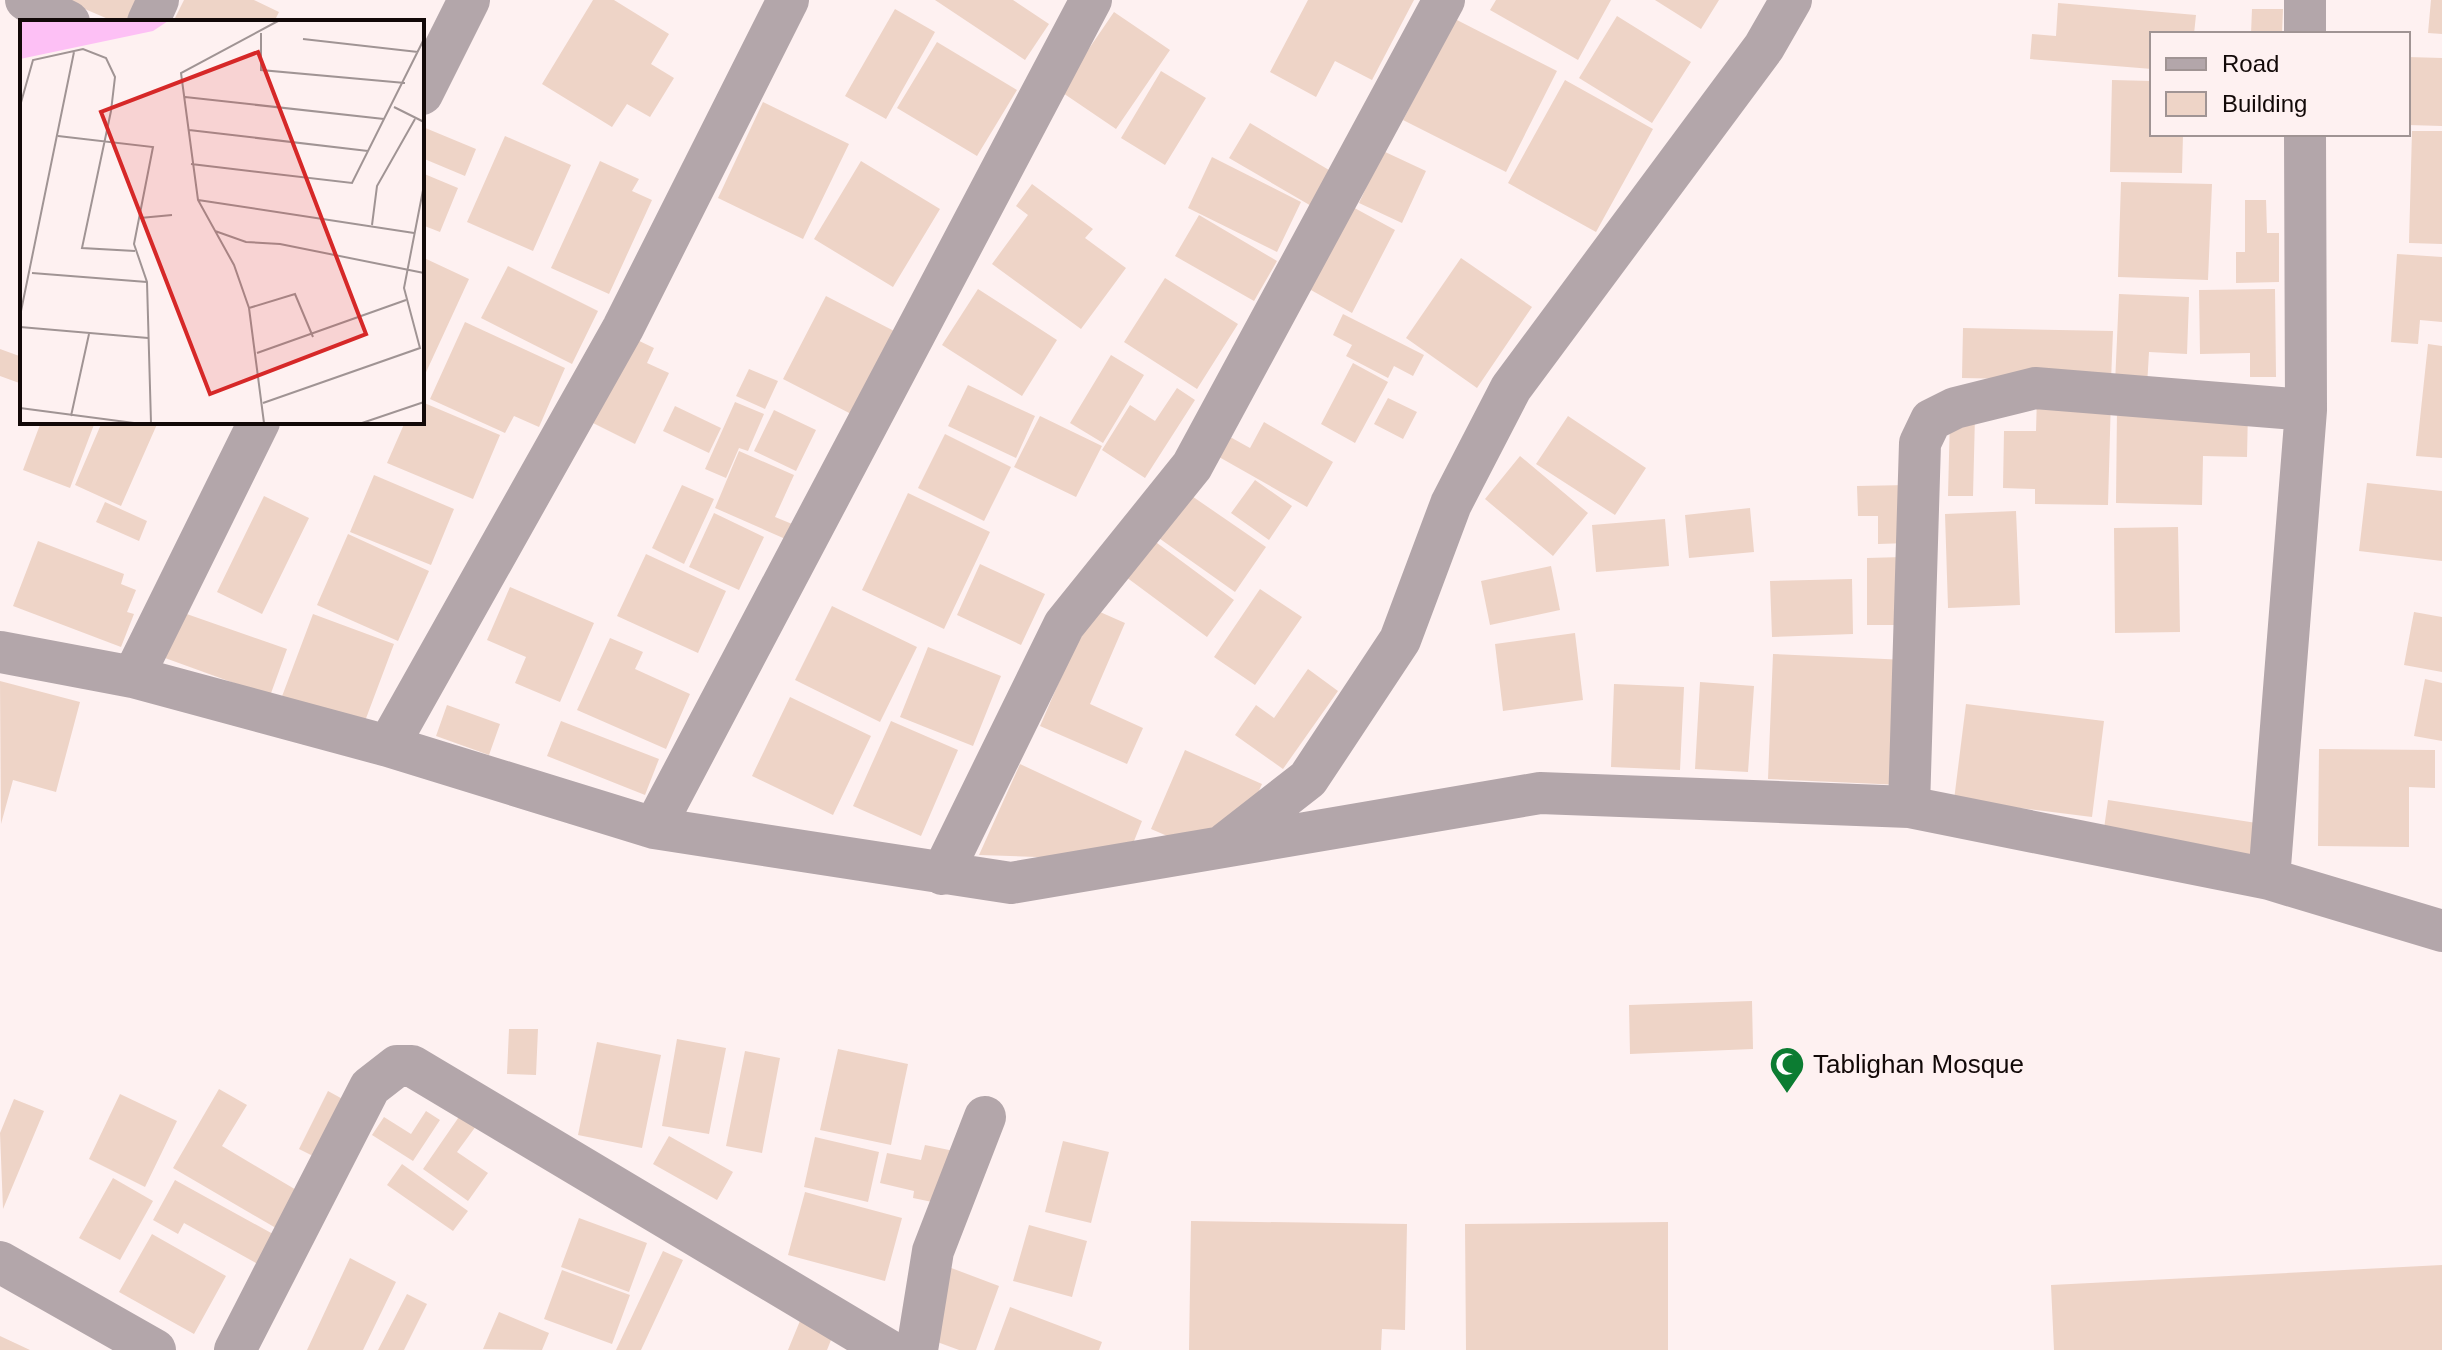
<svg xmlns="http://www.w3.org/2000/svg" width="2442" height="1350" font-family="Arial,sans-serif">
<rect width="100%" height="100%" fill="#fef1f1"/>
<path fill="#eed4c7" d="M64,0H136L127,22H115Z
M184,0H254L279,12L274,22H173Z
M593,0H614L669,34L651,64L674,78L650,117L627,104L612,127L542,84Z
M935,0H1013L1049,24L1025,60Z
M1308,0H1414L1372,80L1335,61L1316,97L1270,72Z
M1496,0H1611L1578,60L1490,10Z
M1655,0H1719L1701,29Z
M2431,0H2442V34L2428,33Z
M2058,3L2196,15L2194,34H2152V69L2030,59L2032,34L2056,36Z
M895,9L935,32L886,119L845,96Z
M2252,9H2283L2282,34H2251Z
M1114,12L1170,50L1116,129L1060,91Z
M1617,16L1691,62L1652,123L1579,78Z
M1455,19L1557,71L1506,172L1403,120Z
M937,42L1017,90L977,156L897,108Z
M2408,57L2442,58V126L2408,125Z
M1161,71L1206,98L1165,165L1121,138Z
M1565,80L1653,129L1596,232L1508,183Z
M2112,80L2152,81V134H2183L2182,173L2110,172Z
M763,102L849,144L803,239L718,198Z
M1250,123L1334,173L1313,207L1229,158Z
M423,127L476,149L465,176L422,158Z
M2412,131H2442V244L2409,243Z
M505,136L571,165L533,251L467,222Z
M1383,151L1426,171L1402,223L1359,203Z
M1212,157L1301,202L1277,252L1188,208Z
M600,161L639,179L632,191L652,200L609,294L551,268Z
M861,161L940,209L893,287L814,239Z
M422,173L458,188L440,232L422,225Z
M2121,182L2212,184L2208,280L2118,277Z
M1032,184L1093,229L1085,238L1126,268L1081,329L992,264L1028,215L1016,206Z
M2245,200H2266L2267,233H2279V282L2236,283V252H2245Z
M1349,205L1395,230L1352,313L1302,285Z
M1199,215L1277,261L1254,301L1175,256Z
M2397,254L2442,257V322L2420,320L2418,344L2391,342Z
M422,257L469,279L422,381Z
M1461,258L1532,307L1477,388L1406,338Z
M508,266L598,311L572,364L481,318Z
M1165,278L1238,324L1197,389L1124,342Z
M978,289L1057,340L1022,396L942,345Z
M2275,289L2276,377H2250V353L2200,354L2199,290Z
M2119,294L2189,297L2187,354L2149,352L2147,386L2115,384Z
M826,296L898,333L855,416L783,379Z
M1343,314L1424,355L1413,376L1394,366L1388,378L1346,356L1352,345L1333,335Z
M465,322L565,368L539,427L514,416L505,433L430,399Z
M1963,328L2113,331L2111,381L1962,378Z
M633,338L654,348L647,363L669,373L635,444L593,423Z
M2428,344L2442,346V458L2416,456Z
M0,349L22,357V384L0,376Z
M1111,355L1144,375L1103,443L1070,423Z
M1353,363L1388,382L1355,443L1321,424Z
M749,369L778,381L765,409L736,396Z
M968,385L1035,416L1016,458L948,426Z
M1177,388L1195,400L1145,478L1102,450L1130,405L1155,421Z
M2037,396L2111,397L2108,505L2035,504V489L2003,488L2004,431H2036Z
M1388,398L1417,412L1403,439L1374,424Z
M422,402L500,435L473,499L387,463L405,422H422Z
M735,402L764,414L748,451L739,448L726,478L705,469Z
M675,406L721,428L709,453L663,431Z
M2117,408L2248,410L2247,457L2203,456L2202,505L2116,503Z
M774,410L816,430L796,471L754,451Z
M1040,416L1102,446L1076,497L1014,467Z
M1568,416L1646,468L1615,515L1536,464Z
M1950,416H1975L1973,496H1948Z
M41,422H95L70,488L23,470Z
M102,422H158L121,506L75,485Z
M1264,422L1333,462L1307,507L1212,453L1223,433L1250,448Z
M945,434L1011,467L984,521L918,488Z
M739,451L794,475L775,517L797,526L790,541L715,508Z
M1520,456L1588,513L1553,556L1485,499Z
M374,475L454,509L431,565L350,532Z
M1255,480L1292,506L1269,540L1231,513Z
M2367,483L2442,491V561L2359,551Z
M682,485L714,499L684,564L652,548Z
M1908,485L1909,543L1878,544V516H1858L1857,486Z
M1186,492L1266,547L1235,592L1156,536Z
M908,493L990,532L944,629L862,590Z
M264,496L309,518L262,614L217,592Z
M105,502L147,521L139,541L96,522Z
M1750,508L1754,552L1689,558L1685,515Z
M2016,511L2020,605L1948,608L1945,514Z
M714,513L764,537L739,590L689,567Z
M1665,519L1669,566L1596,572L1592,525Z
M2178,527L2180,632L2115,633L2114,528Z
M348,534L429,571L398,641L317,605Z
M1153,540L1234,600L1207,637L1126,577Z
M38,541L124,574L121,584L136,590L127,612L134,614L121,647L13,606Z
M646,554L726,591L698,653L617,616Z
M1903,557L1904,625H1867V558Z
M980,564L1045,594L1021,645L957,615Z
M1551,566L1560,610L1490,625L1481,581Z
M1852,579L1853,634L1772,637L1770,581Z
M510,587L594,623L560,702L515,683L526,657L487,640Z
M1260,589L1302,617L1255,685L1214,657Z
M832,606L917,647L880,722L795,680Z
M1091,608L1125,623L1090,704L1143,728L1127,764L1040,726Z
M181,612L287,649L270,696L165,658Z
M2414,612L2442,617V672L2404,665Z
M313,614L394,644L362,729L281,699Z
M1575,633L1583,700L1503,711L1495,644Z
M610,638L643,652L635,669L690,694L666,749L577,710Z
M928,647L1001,676L973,746L900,717Z
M1773,654L1907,660L1902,785L1768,779Z
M1308,669L1338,691L1283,769L1235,735L1256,705L1274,718Z
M2425,679L2442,683V741L2414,736Z
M0,681L80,702L56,792L13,780L1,824Z
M1700,682L1754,686L1748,772L1695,769Z
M1614,684L1684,687L1680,770L1611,767Z
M790,697L871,736L833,815L752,776Z
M1966,704L2104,721L2092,817L1954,800Z
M447,705L500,724L489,755L436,736Z
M561,721L659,759L645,795L547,756Z
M891,721L958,750L921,836L853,806Z
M2319,749L2435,750V788L2409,787V847L2318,846Z
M1185,750L1262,784L1243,826L1179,841L1151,829Z
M1020,764L1142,821L1134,841L1066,858L979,855Z
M2108,800L2263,824L2257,859L2103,836Z
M1752,1001L1753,1049L1630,1054L1629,1005Z
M509,1029H538L536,1075L507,1074Z
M677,1039L726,1048L709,1134L662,1126Z
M597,1042L661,1055L642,1148L578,1135Z
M838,1049L908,1064L891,1145L820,1130Z
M745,1051L780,1058L762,1153L726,1146Z
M219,1089L247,1105L222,1146L303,1194L281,1231L173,1168Z
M328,1091L348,1102L319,1159L299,1149Z
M120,1094L177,1121L145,1187L89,1159Z
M14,1099L44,1111L3,1209L0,1133Z
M426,1111L440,1120L413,1161L372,1135L384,1117L411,1134Z
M463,1111L479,1122L457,1152L488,1173L468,1201L423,1169Z
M669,1136L733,1172L717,1200L653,1164Z
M815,1137L879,1152L868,1202L804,1187Z
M1063,1141L1109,1152L1091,1223L1045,1212Z
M925,1145L954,1151L942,1204L913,1198L914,1191L880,1183L887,1153L921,1160Z
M402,1164L468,1211L453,1231L387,1185Z
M113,1178L153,1201L120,1260L79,1238Z
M175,1180L282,1239L265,1268L184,1223L178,1234L153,1220Z
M805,1192L902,1218L885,1281L788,1255Z
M579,1218L647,1243L629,1292L561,1267Z
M1191,1221L1407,1224L1405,1330L1382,1329L1381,1350H1189Z
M1668,1222V1350H1466L1465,1224Z
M1029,1225L1087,1241L1072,1297L1013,1281Z
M152,1234L226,1276L194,1334L119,1292Z
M663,1251L683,1260L641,1350H616Z
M350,1258L396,1282L363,1350H307Z
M2442,1265V1350H2054L2051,1285Z
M946,1266L999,1286L976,1350H959L921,1336Z
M562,1270L630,1295L612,1344L544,1319Z
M407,1294L427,1304L404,1350H378Z
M1010,1307L1102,1342L1099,1350H994Z
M499,1312L549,1333L542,1350L483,1349Z
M802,1316L835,1330L827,1350H788Z
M0,1336L30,1350H0Z"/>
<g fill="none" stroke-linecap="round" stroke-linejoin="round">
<path stroke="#b3a6aa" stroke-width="42" d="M26,0L69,22
M2305,0V34
M148,22L158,0
M422,94L469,0
M0,652L133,677L388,746L654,828L1011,883L1540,793L1909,807L2269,879L2442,931
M133,677L259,422
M388,746L623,328L788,0
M1909,807L1920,443L1931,420L1955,408L2035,388L2306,410
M654,828L1091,0
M1226,843L1308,779L1400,640L1451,504L1511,388L1764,47L1791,0
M942,874L1064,625L1192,466L1444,0
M2269,879L2306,410L2305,134
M0,1262L155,1350
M235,1350L370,1087L397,1066H412L888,1350
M917,1350L933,1251L985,1117"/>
</g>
<defs>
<g id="mosque-pin" transform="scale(1.8)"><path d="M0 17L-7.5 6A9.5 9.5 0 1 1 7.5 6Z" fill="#0c7c32" stroke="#fef1f1"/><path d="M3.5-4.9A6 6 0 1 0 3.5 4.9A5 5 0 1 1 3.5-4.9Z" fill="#fff"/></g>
</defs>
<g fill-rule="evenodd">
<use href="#mosque-pin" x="1787" y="1064"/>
</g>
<g text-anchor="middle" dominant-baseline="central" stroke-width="7" stroke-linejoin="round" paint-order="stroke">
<g font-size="26" fill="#120908" stroke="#fef1f1" text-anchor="start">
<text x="1813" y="1064">Tablighan Mosque</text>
</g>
</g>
<g transform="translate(20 20)">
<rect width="404" height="404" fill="#fef1f1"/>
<path d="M0,1H148L133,11L0,39Z" fill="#fdc0f5"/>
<path fill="none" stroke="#a09494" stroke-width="2" d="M241,13V50L385,63M283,19L398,32M165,77L364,99M0,86L13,40L63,29L86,38L95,57L91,91L62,228L115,231M374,87L404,102M169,110L348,131M38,116L133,127L114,224L127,262L131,403M171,144L332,163L404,19M178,180L394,213M120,198L152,195M352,205L357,166L395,99M195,211L226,222L260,224L404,253M12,253L127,262M229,288L275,274L293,317M0,296L54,32M0,307L128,318M237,333L386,280M243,383L400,328L384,268L404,165M0,388L114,403M51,396L69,314M244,403L229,288L214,245L178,180L161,53L258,1M342,403L404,382"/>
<path fill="#d62828" fill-opacity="0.15" stroke="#d62828" stroke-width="4" d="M238,32L346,314L190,374L81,92Z"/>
<rect width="404" height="404" fill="none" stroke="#120908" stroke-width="4"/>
</g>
<rect x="2150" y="32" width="260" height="104" fill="#fef1f1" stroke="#a09494" stroke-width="2"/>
<rect x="2166" y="58" width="40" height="12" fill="#b3a6aa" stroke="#a09494" stroke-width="2"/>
<text x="2222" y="72" font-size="24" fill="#120908">Road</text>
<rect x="2166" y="92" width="40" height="24" fill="#eed4c7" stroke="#a09494" stroke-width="2"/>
<text x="2222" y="112" font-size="24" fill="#120908">Building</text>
</svg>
